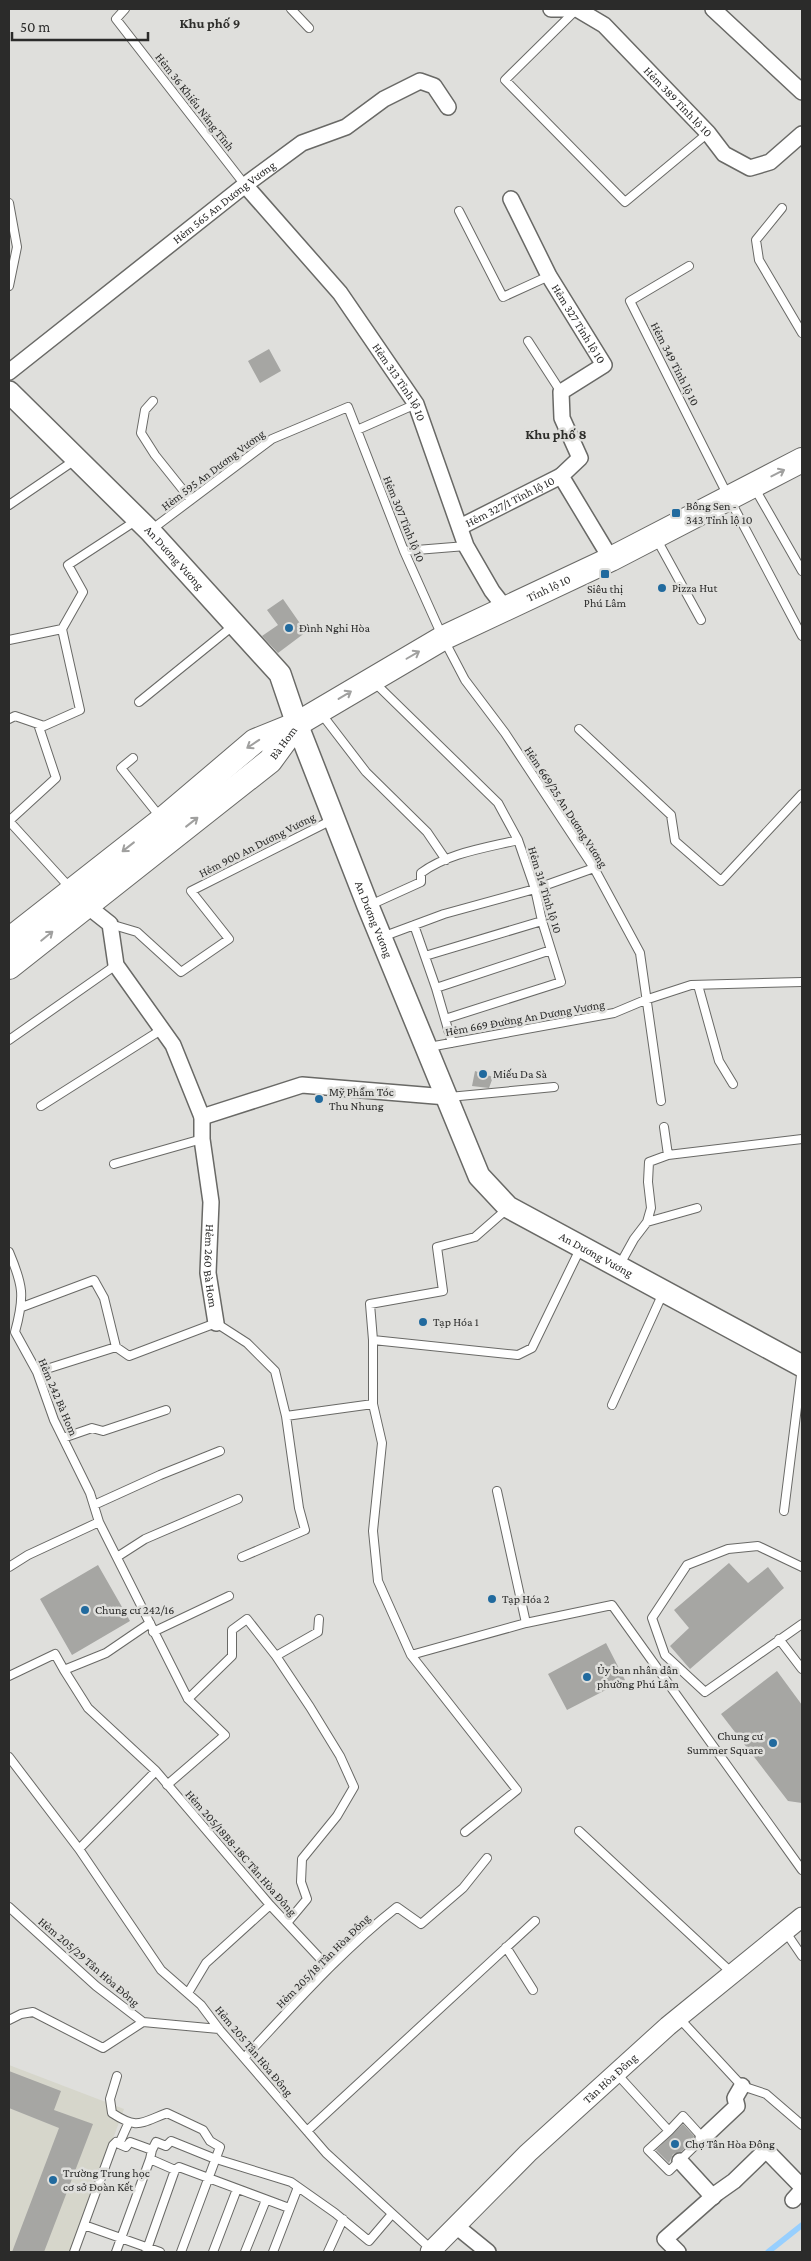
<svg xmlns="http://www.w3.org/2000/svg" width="811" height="2261" font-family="'Crimson Pro',serif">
<rect width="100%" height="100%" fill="#dfdfdc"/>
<path fill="#d6d6cb" d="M9,2065L124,2109L71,2252H9Z"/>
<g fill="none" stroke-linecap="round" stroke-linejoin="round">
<path stroke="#97cffe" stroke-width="5.5" d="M768,2252L802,2225"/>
</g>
<path fill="#a6a6a3" d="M269,349L281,371L260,383L248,361Z
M283,599L306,632L278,653L262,636L278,625L267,610Z
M475,1071L493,1077L489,1088L472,1086Z
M729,1563L748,1583L768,1567L784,1588L690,1669L670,1646L689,1628L674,1610Z
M98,1565L130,1621L72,1655L40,1599Z
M606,1643L625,1680L567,1710L548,1674Z
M777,1671L802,1705V1803L788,1801L721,1714Z
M9,2071L61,2091L54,2110L93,2124L44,2252H12L59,2128L9,2108Z
M683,2124L694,2136V2139L681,2152L673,2154L669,2163L656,2150Z"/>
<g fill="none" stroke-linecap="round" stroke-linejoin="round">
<g stroke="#696966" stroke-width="10">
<path id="service" d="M125,9L116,19L245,185
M291,9L309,28
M576,10L505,80L625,202L708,133
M9,203L17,247L9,286
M782,208L756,240L759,260L802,333
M459,211L503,297L549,276
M689,266L630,301L729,498L802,636
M528,341L561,392
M153,401L145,410L141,433L155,455L191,500
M357,430L416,404
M754,487L802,571
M9,505L75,460
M151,530L272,439L348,407L404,551L443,638L465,680L505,733L594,868L640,953L661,1101
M656,538L701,620
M404,551L466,546
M62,629L83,592L68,565L137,520
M9,640L62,629
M374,682L498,803L518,840L535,889L542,921L561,982L445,1019
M139,702L234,625
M320,712L366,772L427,832L446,860
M9,719L15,716L44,726L80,710L62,629
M579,729L671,815L675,841L721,881L802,794
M133,758L121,768L161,818
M9,821L56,778L38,724
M9,821L71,889
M368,906L421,882V873C448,853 485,848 518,840
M110,924L137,932L181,972L229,939L191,891L332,820
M414,925L436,988L452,1043
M382,937L444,914L535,889L594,868
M425,956L542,921
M698,985L719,1061L733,1084
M436,988L551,950
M9,1040L116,965
M429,1047L614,1013L645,1000L691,985L802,982
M449,1097L554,1087
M41,1106L161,1030
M664,1127L668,1155
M114,1164L202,1139
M647,1222L697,1208
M9,1252C23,1285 25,1296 15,1332L37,1372L54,1420L90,1493L99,1522L188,1699L225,1735L167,1785
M619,1266L634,1239L647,1222L651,1208L648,1182L649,1162L668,1155L802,1139
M22,1307L94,1280L104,1298L116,1347L129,1356L216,1323L247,1343L275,1371L286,1416L299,1508L305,1530L242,1557
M373,1340L518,1355L532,1348L581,1247
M37,1372L116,1347
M612,1405L663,1293
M286,1416L373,1404
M63,1438L92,1428L103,1431L166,1410
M497,1491L526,1623
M94,1505L160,1475L220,1451
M784,1511L802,1367
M117,1557L145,1539L238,1499
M9,1567L28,1555L99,1522
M802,1567L758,1546L728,1549L687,1565L652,1618L665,1655L705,1692L802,1624
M150,1623L106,1653L64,1670L88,1708L156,1771L270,1905L329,1968
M153,1632L229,1596
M779,1639L802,1669
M411,1655L526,1623L612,1605L802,1870
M276,1656L318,1632L319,1619
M9,1676L55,1654L64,1670
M188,1699L232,1656V1630L247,1619L276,1656L310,1707L340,1756L354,1787L337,1816L302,1859L301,1882L307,1899L287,1923
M9,1757L79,1849L161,1970L201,2005L219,2029L326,2153L432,2250
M579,1831L733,1974
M465,1832L517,1790L411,1655L378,1581L373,1531L382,1443L373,1404V1340L370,1304L443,1291L437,1247L475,1237L507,1209
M79,1849L156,1771
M9,1907L96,1986L143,2022L219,2029
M785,1931L802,1956
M506,1947L533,1990
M188,1993L206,1963L270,1905
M679,2018L742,2086L766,2094L802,2125
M9,2020L21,2014L33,2012L103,2048L143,2022
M245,2057C294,2005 341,1951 397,1907L421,1924L463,1888L487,1858
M616,2073L669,2131L648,2150L669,2171L703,2138L683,2116L669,2131
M117,2076L110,2099L112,2113C138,2130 140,2123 167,2113L203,2130L210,2141L220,2147L181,2252
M307,2131L535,1921
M119,2144L126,2147L130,2142L152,2150L156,2142L166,2146L171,2141L213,2158L291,2182L335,2213L369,2241L392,2214
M119,2144L128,2124
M152,2150L150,2159L175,2170L179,2167L289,2208
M84,2225L160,2252
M74,2252L113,2145L116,2142L119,2144
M116,2252L150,2159
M146,2252L175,2170
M213,2252L237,2189
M245,2252L266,2200
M273,2252L298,2187
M328,2252L343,2219"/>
</g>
<g stroke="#696966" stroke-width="18">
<g id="minor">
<path id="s1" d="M551,9H577L604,25L708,133L724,154L750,168L770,162L802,134"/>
<path d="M713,9L802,92"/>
<path id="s2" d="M245,185L340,293L416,404L466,546L492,591L506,609"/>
<path id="s3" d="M511,199L549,276L604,365L561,392L562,418L580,458L561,476L611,559"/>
<path id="s4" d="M9,372L245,185L302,143L346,127L384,99L420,81L434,86L448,107"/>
<path id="s5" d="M460,527L561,476"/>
<path id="s6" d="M81,901L110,924L116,965L173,1045L202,1117V1139L211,1202L208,1273L216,1323"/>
<path d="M202,1117L302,1085L447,1097"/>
<path d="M703,2138L737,2106L735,2098L742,2086"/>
<path d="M680,2161L713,2197"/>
<path d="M793,2200L802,2190"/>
<path d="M456,2226L488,2252"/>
<path d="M678,2252L665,2239L717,2193L734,2181L766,2150L802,2187"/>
</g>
</g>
<g stroke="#696966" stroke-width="21">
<g id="tertiary">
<path id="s7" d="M430,2252L528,2153L668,2026L802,1917"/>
</g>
</g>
<g stroke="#696966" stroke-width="24">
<g id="secondary">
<path id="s8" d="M9,392L150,531L280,674L297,724L368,906L479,1176L508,1207L802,1366"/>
</g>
</g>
<g stroke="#696966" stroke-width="26">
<g id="primary">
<path id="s9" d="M9,940L162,820L255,741L297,724L443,638L611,559L802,460"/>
<path id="s10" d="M9,967L270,761L297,724"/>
</g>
</g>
<use href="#service" stroke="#fff" stroke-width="8"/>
<use href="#minor" stroke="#fff" stroke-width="15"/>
<use href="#tertiary" stroke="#fff" stroke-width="19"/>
<use href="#secondary" stroke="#fff" stroke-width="21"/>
<use href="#primary" stroke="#fff" stroke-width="24"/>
</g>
<defs><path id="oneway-shaft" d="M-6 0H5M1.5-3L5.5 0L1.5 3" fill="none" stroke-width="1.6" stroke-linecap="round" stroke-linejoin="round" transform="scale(1.25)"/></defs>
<g stroke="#a0a09f">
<use href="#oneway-shaft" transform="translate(778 473) rotate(-27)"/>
<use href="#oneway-shaft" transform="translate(413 655) rotate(-30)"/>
<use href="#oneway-shaft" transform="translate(345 695) rotate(-31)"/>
<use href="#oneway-shaft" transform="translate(253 744) rotate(146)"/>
<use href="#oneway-shaft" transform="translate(192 822) rotate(-38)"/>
<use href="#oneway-shaft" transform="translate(128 847) rotate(142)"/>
<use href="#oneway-shaft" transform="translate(47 936) rotate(-39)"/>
</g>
<g fill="#216a9e" stroke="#dfdfdc" stroke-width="2">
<rect x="671" y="508" width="10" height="10" rx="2.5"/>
<rect x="600" y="569" width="10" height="10" rx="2.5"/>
<circle cx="662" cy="588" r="5"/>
<circle cx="289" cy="628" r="5"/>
<circle cx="483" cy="1074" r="5"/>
<circle cx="319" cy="1099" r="5"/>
<circle cx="423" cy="1322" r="5"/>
<circle cx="492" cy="1599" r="5"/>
<circle cx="85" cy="1610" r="5"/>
<circle cx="587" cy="1677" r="5"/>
<circle cx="773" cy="1743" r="5"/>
<circle cx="675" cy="2144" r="5"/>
<circle cx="53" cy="2180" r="5"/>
</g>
<g text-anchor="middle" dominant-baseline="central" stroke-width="5" stroke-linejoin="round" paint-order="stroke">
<g font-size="12" fill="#2b2b2a" stroke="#dfdfdc">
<text stroke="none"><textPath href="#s1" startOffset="164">Hẻm 389 Tỉnh lộ 10</textPath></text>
<text transform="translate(195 102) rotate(52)">Hẻm 36 Khiếu Năng Tĩnh</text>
<text stroke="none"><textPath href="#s4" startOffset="274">Hẻm 565 An Dương Vương</textPath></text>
<text stroke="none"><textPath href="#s3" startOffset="142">Hẻm 327 Tỉnh lộ 10</textPath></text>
<text transform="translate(675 364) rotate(63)">Hẻm 349 Tỉnh lộ 10</text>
<text stroke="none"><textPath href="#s2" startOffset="251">Hẻm 313 Tỉnh lộ 10</textPath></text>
<text transform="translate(213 470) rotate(-37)">Hẻm 595 An Dương Vương</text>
<text stroke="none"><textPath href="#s5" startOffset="56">Hẻm 327/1 Tỉnh lộ 10</textPath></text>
<text transform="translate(404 519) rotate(68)">Hẻm 307 Tỉnh lộ 10</text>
<text stroke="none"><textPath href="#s8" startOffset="234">An Dương Vương</textPath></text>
<text stroke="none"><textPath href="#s9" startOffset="648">Tỉnh lộ 10</textPath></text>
<text stroke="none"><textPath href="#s10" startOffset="355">Bà Hom</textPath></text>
<text transform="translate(566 807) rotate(57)">Hẻm 669/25 An Dương Vương</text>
<text transform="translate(257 845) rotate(-27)">Hẻm 900 An Dương Vương</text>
<text transform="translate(545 890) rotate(73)">Hẻm 314 Tỉnh lộ 10</text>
<text stroke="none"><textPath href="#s8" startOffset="654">An Dương Vương</textPath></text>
<text transform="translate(525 1018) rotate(-10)">Hẻm 669 Đường An Dương Vương</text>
<text stroke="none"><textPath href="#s8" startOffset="1074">An Dương Vương</textPath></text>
<text stroke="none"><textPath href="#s6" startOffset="404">Hẻm 260 Bà Hom</textPath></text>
<text transform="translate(58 1397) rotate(67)">Hẻm 242 Bà Hom</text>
<text transform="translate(241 1853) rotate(49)">Hẻm 205/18B8-18C Tân Hòa Đông</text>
<text transform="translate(323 1961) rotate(-45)">Hẻm 205/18 Tân Hòa Đông</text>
<text transform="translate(89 1962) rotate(41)">Hẻm 205/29 Tân Hòa Đông</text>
<text transform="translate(254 2051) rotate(50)">Hẻm 205 Tân Hòa Đông</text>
<text stroke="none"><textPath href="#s7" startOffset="250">Tân Hòa Đông</textPath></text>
</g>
<g font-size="12" fill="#2b2b2a" stroke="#dfdfdc" text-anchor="start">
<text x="686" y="506">Bông Sen -<tspan x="686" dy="14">343 Tỉnh lộ 10</tspan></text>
<text x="672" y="588">Pizza Hut</text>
<text x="605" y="589" text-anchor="middle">Siêu thị<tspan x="605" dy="14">Phú Lâm</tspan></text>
<text x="299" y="628">Đình Nghi Hòa</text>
<text x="493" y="1074">Miếu Da Sà</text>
<text x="329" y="1092">Mỹ Phẩm Tóc<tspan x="329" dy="14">Thu Nhung</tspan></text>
<text x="433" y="1322">Tạp Hóa 1</text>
<text x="502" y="1599">Tạp Hóa 2</text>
<text x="95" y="1610">Chung cư 242/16</text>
<text x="597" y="1670">Ủy ban nhân dân<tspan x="597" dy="14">phường Phú Lâm</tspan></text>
<text x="763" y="1736" text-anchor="end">Chung cư<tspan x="763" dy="14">Summer Square</tspan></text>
<text x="685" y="2144">Chợ Tân Hòa Đông</text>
<text x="63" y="2173">Trường Trung học<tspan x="63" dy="14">cơ sở Đoàn Kết</tspan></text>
</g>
<g font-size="14" font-weight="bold" fill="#2d2d2a" stroke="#dfdfdc">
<text x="210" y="23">Khu phố 9</text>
<text x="556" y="434">Khu phố 8</text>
</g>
</g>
<rect width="811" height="2261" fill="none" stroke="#2b2b2a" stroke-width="20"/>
<path d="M12 32v8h136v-8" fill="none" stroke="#2b2b2a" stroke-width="2.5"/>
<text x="20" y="32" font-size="15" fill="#2b2b2a" stroke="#dfdfdc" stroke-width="4" paint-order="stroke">50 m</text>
</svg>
